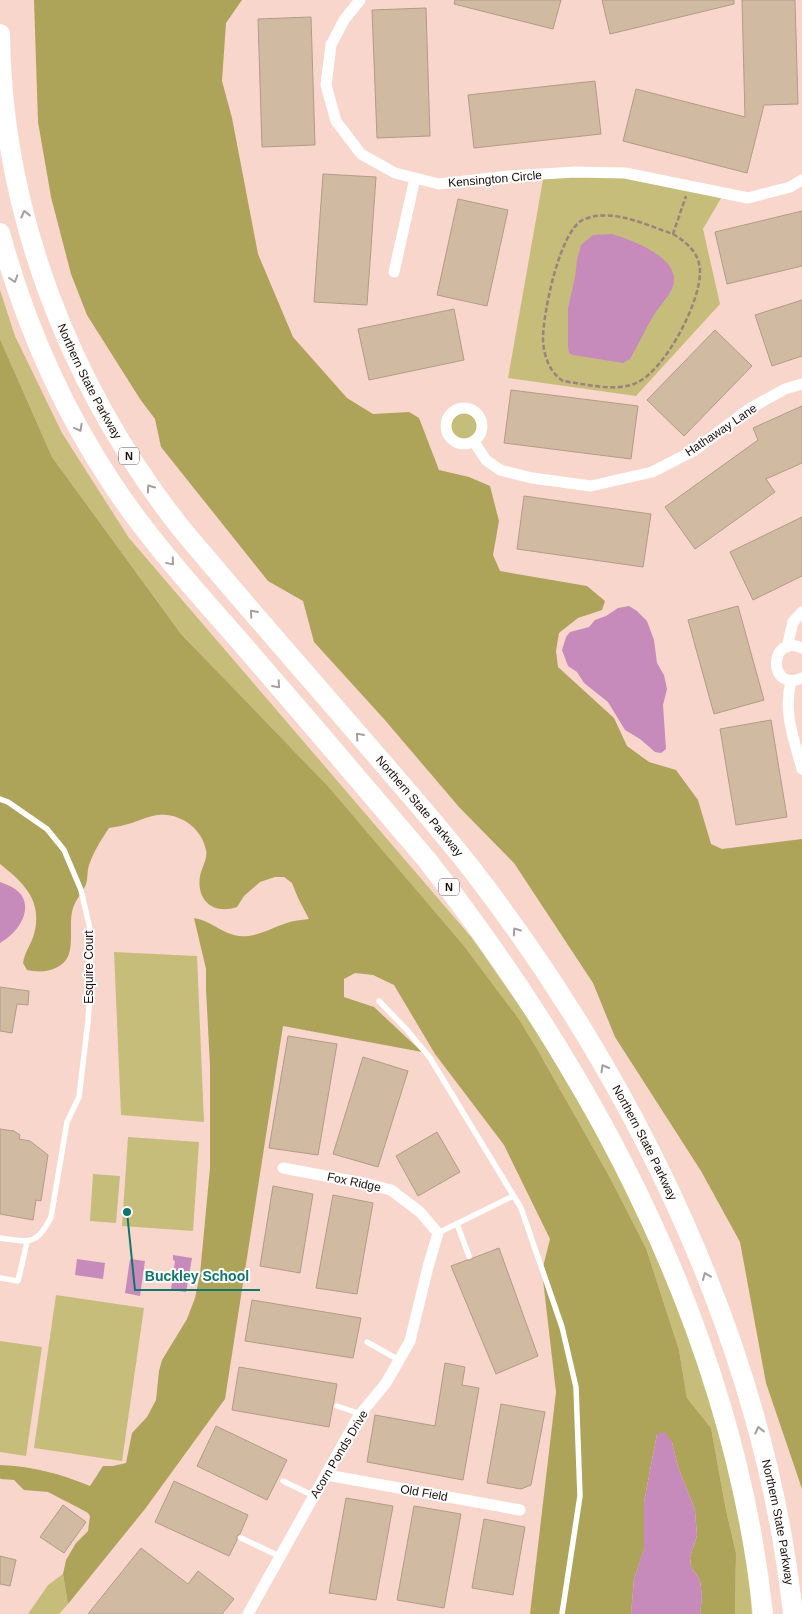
<svg xmlns="http://www.w3.org/2000/svg" width="802" height="1614" font-family="Arial,sans-serif">
<rect width="100%" height="100%" fill="#f9d6cc"/>
<path fill="#c6bd7b" d="M625,173L724,193L703,229L720,304L636,396L508,378L544,174Z
M0,290L15,336L62,433L129,538L472,938L534,1027L606,1149L652,1245L695,1350L729,1461L746,1545L752,1614H735L736,1553L726,1510L711,1428L687,1398L679,1350L646,1248L608,1174L540,1054L325,783L181,634L52,457L0,339Z
M446 426a18 18 0 1 1 36 0a18 18 0 1 1-36 0Z
M114,952L197,956L204,1122L121,1115Z
M128,1137L199,1142L193,1231L122,1226Z
M93,1174L120,1176L116,1223L90,1221Z
M56,1295L144,1308L122,1461L34,1448Z
M0,1341L42,1347L26,1456L0,1452Z
M63,1574L68,1604L59,1614H28L48,1585Z"/>
<path fill="#ada359" d="M34,0H242L226,23L222,81L232,118L258,254L293,337L347,398L373,414L409,412L419,418L439,470L469,477L490,486L499,521L493,555L500,571L587,586L605,601L602,610L578,618L559,633L556,651L558,667L614,718L627,746L649,762L676,770L698,800L711,844L722,849L802,839V1489L766,1383L740,1242L701,1171L615,1037L593,983L514,863L459,807L384,719L314,642L303,601L268,581L161,447L155,419L140,399L87,315L71,274L51,197L38,122Z
M0,339L52,457L181,634L325,783L463,945L518,1018L540,1054L608,1174L646,1248L679,1350L687,1398L711,1428L726,1510L736,1553L735,1614H700L702,1597L700,1580L691,1567L690,1557L697,1536L695,1510L678,1467L672,1442L657,1434L644,1502V1549L634,1579L631,1614H530L556,1392L542,1271L550,1239L504,1145L435,1054L394,985L373,975L355,973L344,979V997L374,1007L422,1052L283,1026L225,1399L145,1509L68,1604L63,1574L66,1560L76,1543L88,1531L90,1516L88,1513L79,1508L48,1492L24,1490L14,1480L1,1479L0,1478V1465C32,1466 61,1474 90,1486L103,1466H113L126,1463L132,1433L147,1417L156,1400L159,1371L162,1360L187,1319L195,1298L200,1274L210,1168V1066L206,989V969L194,918C209,920 219,931 234,935C255,941 274,925 294,921C299,920 304,920 309,919L298,898L292,883L284,877H275L260,882L244,896L237,907C214,915 196,901 200,876C202,867 208,858 206,850C202,828 179,812 158,815C149,816 140,820 132,823C124,825 117,827 109,828C101,840 94,851 89,865C87,871 88,878 86,884C83,892 76,899 73,908C68,923 75,947 66,960C56,972 41,973 27,970L23,963C25,951 31,945 34,934C43,901 24,883 0,864Z"/>
<path fill="#c78bbb" d="M612,234C632,240 682,258 673,286C670,296 660,305 654,315C645,329 639,344 630,359L623,363L573,355L569,353L568,346V308L575,277L577,260L581,245L593,235Z
M629,606L637,611L647,621L654,640L657,663L664,675L667,689L663,705L666,749L661,753L655,752L640,739L625,730L608,702L584,683L577,672L568,666L562,650L566,637L570,632L589,627L595,620L606,616L618,608Z
M0,882C8,885 19,889 23,898C31,915 15,935 0,943Z
M173,1255L192,1258L186,1292L171,1290L175,1261L173,1260Z
M77,1259L105,1263L103,1279L75,1275Z
M130,1259L145,1261L140,1296L125,1293Z
M665,1432L672,1442L678,1467L695,1510L697,1536L690,1557L691,1567L700,1580L702,1597L700,1614H631L634,1579L644,1548V1502L657,1434Z"/>
<path fill="#d0baa2" stroke="#b29c85" d="M455,0H561L553,29L454,4Z
M602,0H734V4L610,34Z
M742,0H795L798,104L764,105L747,173L623,141L636,89L745,117Z
M426,8L430,136L377,138L372,10Z
M311,17L315,145L262,147L258,19Z
M595,81L601,134L474,148L468,95Z
M323,174L376,177L367,305L314,302Z
M458,199L508,210L487,306L437,295Z
M802,211V266L727,284L715,232Z
M802,300V356L772,366L755,315Z
M454,309L464,360L369,380L358,329Z
M715,330L752,366L684,436L647,400Z
M511,390L638,406L631,459L504,443Z
M802,406V463L766,479L775,492L695,549L665,507L758,440L753,428Z
M524,496L651,514L643,567L517,549Z
M802,517V576L753,600L730,552Z
M738,606L764,700L714,714L688,620Z
M771,720L787,817L736,825L720,729Z
M0,987L29,991L28,1005L17,1004L12,1033L0,1031Z
M288,1036L337,1044L318,1155L269,1148Z
M363,1057L408,1071L378,1167L333,1154Z
M0,1129L14,1131L20,1135L19,1139L30,1141L48,1155L41,1201L36,1200L33,1220L0,1214Z
M437,1132L460,1172L418,1196L396,1156Z
M273,1186L313,1194L300,1273L260,1266Z
M333,1195L373,1203L357,1294L316,1288Z
M499,1248L538,1356L496,1374L451,1266L467,1260H470L473,1258Z
M252,1300L361,1318L353,1358L245,1341Z
M445,1363L465,1367L462,1385L479,1388L463,1480L367,1462L375,1415L435,1426Z
M239,1367L337,1384L329,1427L232,1410Z
M501,1404L545,1412L531,1485L521,1489L487,1483Z
M216,1426L287,1460L267,1500L197,1466Z
M174,1481L248,1515L240,1534L237,1536V1540L229,1556L155,1522Z
M346,1498L393,1506L376,1600L329,1593Z
M63,1505L86,1522L64,1553L40,1537Z
M414,1506L461,1514L444,1608L397,1600Z
M484,1519L525,1527L513,1595L472,1588Z
M141,1548L188,1584L198,1571L234,1599L222,1614H88Z
M0,1556L16,1560L10,1586L0,1584Z"/>
<g fill="none" stroke-linecap="round" stroke-linejoin="round">
<path stroke="#9b827b" stroke-width="2.5" stroke-dasharray="5 2.5" stroke-linecap="butt" d="M673,234C688,243 700,254 700,272C700,303 666,368 638,382C618,393 585,384 563,381C549,372 543,354 543,338C543,314 560,227 585,219C613,208 646,225 673,234L686,196"/>
<path stroke="#fff" stroke-width="5.5" d="M0,799L8,802L47,829L64,850L81,890L90,929L91,977L88,1021L79,1097L67,1122L51,1217C37,1246 29,1242 0,1238
M379,1001L407,1030L430,1058L521,1208L562,1327L576,1387L580,1496L562,1614
M457,1224L469,1256
M438,1233L513,1196
M0,1278L18,1281L27,1242
M367,1342L399,1360
M337,1406L361,1414
M283,1481L314,1496
M241,1538L279,1556"/>
<path stroke="#fff" stroke-width="11" d="M360,0L344,20L331,45L326,85L336,121L361,154L395,173L439,184L509,176L575,172L625,173L748,198L790,187L802,180
M394,272L415,178
M446 426a18 18 0 1 1 36 0a18 18 0 1 1-36 0Z
M474,442L486,460L500,470L532,478L591,486L652,472L695,450L749,409L785,389L802,384
M787,647L793,622L802,612
M802,648C769,633 767,693 802,678
M791,681C783,713 794,739 802,769
M327,1475L520,1510
M248,1614L358,1417L386,1383L410,1341L428,1267L438,1233L420,1212L391,1190L368,1184L283,1168"/>
<g stroke="#fff" stroke-width="20">
<path id="s1" d="M0,34C2,213 70,387 180,527C240,599 302,669 363,740C401,784 439,827 474,872C637,1084 764,1346 793,1614"/>
<path d="M0,233C24,321 61,406 111,482C153,546 207,603 257,661C314,727 371,794 427,860C598,1079 733,1335 763,1614"/>
</g>
</g>
<defs><path id="oneway-chevron" d="M-2-3.5L2.5 0L-2 3.5" fill="none" stroke-width="1.6" stroke-linecap="round" stroke-linejoin="round" transform="scale(1.25)"/></defs>
<g stroke="#a49f9e">
<use href="#oneway-chevron" transform="translate(25 214) rotate(-104)"/>
<use href="#oneway-chevron" transform="translate(14 279) rotate(72)"/>
<use href="#oneway-chevron" transform="translate(79 428) rotate(61)"/>
<use href="#oneway-chevron" transform="translate(150 488) rotate(-125)"/>
<use href="#oneway-chevron" transform="translate(171 562) rotate(50)"/>
<use href="#oneway-chevron" transform="translate(253 613) rotate(-131)"/>
<use href="#oneway-chevron" transform="translate(277 685) rotate(49)"/>
<use href="#oneway-chevron" transform="translate(359 736) rotate(-131)"/>
<use href="#oneway-chevron" transform="translate(516 931) rotate(-125)"/>
<use href="#oneway-chevron" transform="translate(604 1068) rotate(-120)"/>
<use href="#oneway-chevron" transform="translate(706 1276) rotate(-113)"/>
<use href="#oneway-chevron" transform="translate(759 1430) rotate(-104)"/>
</g>
<g text-anchor="middle" dominant-baseline="central" stroke-width="4" stroke-linejoin="round" paint-order="stroke">
<g fill="#fff" stroke="#5f5755" stroke-width="1">
<rect x="119" y="447.5" width="20" height="17" rx="4"/>
<rect x="439" y="878.5" width="20" height="17" rx="4"/>
</g>
<g font-size="11" font-weight="bold" fill="#1b0f0c">
<text x="129" y="456">N</text>
<text x="449" y="887">N</text>
</g>
<g font-size="12" fill="#1b0f0c" stroke="#fff">
<text transform="translate(495 179) rotate(-5)">Kensington Circle</text>
<text stroke="none"><textPath href="#s1" startOffset="362">Northern State Parkway</textPath></text>
<text transform="translate(721 430) rotate(-34)">Hathaway Lane</text>
<text stroke="none"><textPath href="#s1" startOffset="902">Northern State Parkway</textPath></text>
<text transform="translate(89 967) rotate(-90)">Esquire Court</text>
<text stroke="none"><textPath href="#s1" startOffset="1308">Northern State Parkway</textPath></text>
<text transform="translate(354 1182) rotate(12)">Fox Ridge</text>
<text transform="translate(339 1454) rotate(-59)">Acorn Ponds Drive</text>
<text transform="translate(424 1493) rotate(10)">Old Field</text>
<text stroke="none"><textPath href="#s1" startOffset="1712">Northern State Parkway</textPath></text>
</g>
</g>
<path fill="none" stroke="#0f766e" stroke-width="2" d="M127 1212L135 1290H260"/>
<circle fill="#0f766e" stroke="#fff" stroke-width="2" cx="127" cy="1212" r="5"/>
<g font-size="14" text-anchor="middle" font-weight="bold" fill="#0f766e" stroke="#fff" stroke-width="4" stroke-linejoin="round" paint-order="stroke">
<text x="197" y="1281">Buckley School</text>
</g>
</svg>
